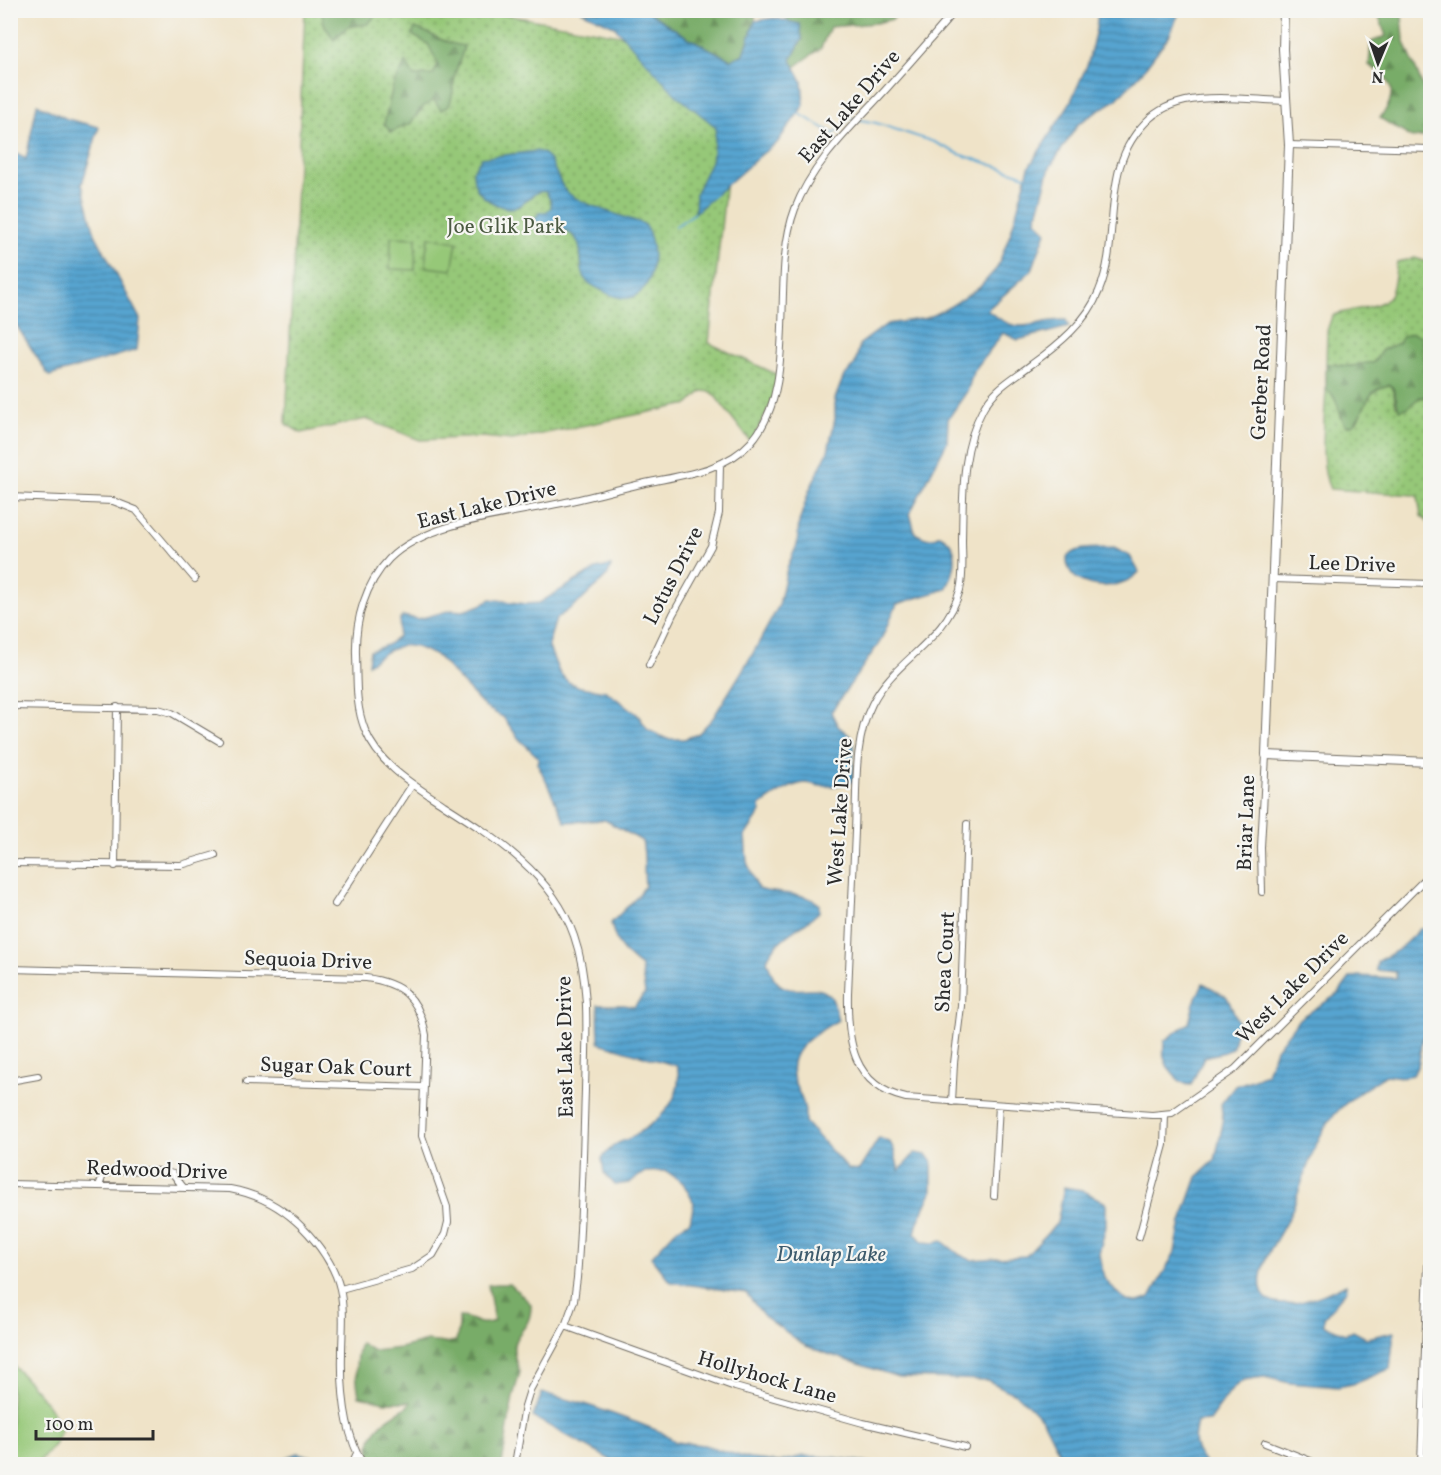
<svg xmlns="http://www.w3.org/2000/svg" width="1441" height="1475" font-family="Vollkorn,serif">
<defs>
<pattern id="green-dots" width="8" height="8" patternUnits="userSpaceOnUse" patternTransform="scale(1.5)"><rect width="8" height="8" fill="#96c878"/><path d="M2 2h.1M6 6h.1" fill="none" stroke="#7ba363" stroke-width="1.8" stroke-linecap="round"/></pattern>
<pattern id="forest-firs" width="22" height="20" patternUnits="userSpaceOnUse" patternTransform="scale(1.5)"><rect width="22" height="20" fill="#78ac68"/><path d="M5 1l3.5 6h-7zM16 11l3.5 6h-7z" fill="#638c56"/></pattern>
<pattern id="water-rules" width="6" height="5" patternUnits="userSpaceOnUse" patternTransform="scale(1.5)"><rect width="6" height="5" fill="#57a4d0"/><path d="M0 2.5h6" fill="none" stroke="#4886a9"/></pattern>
</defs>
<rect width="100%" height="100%" fill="#f6f6f2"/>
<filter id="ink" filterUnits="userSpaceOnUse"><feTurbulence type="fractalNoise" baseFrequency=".0167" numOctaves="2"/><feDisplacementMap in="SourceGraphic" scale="12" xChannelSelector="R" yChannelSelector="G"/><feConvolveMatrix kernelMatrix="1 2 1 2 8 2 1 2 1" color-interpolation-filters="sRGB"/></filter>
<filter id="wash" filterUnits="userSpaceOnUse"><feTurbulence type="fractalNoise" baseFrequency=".008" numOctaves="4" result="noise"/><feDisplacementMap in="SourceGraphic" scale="24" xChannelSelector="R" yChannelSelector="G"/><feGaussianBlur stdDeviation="1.35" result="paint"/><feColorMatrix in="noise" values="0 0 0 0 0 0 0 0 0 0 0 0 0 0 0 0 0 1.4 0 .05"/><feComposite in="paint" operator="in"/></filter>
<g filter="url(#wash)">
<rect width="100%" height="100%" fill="#efe3c8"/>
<path fill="url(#green-dots)" stroke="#607a52" stroke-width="1.5" d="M305,11H484L739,56L709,343L778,375L773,400L751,442L712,392L702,391L689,404L512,440L483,437L420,440L366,419L301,433L286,424Z
M1415,258L1430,263V371L1424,363L1421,337L1382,350L1373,363C1363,362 1356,367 1347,366C1340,365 1334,364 1326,364L1327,331L1332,316C1347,308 1381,310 1390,295C1395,286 1395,271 1397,262Z
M1390,384L1393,388L1396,406L1407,408C1415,399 1418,396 1430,398V524L1421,516L1418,497L1414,495L1330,489C1318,465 1325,417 1326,389C1339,397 1338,414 1346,426L1354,424L1357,421C1367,404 1368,388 1390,384Z"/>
<path fill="url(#forest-firs)" stroke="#526c4a" stroke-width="1.5" d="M321,11V10L383,11L378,13L368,24L347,27L334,40L325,26Z
M422,11H485C465,16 442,16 422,11Z
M647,11H755V21L744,54L731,60L687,37Z
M785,11H899L893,19L876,23L830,27L821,48L795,67L791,60L802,40L800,24L788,21Z
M1377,11H1412L1402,15L1404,40L1430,104V136L1412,138L1380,118C1399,94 1393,80 1369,65L1371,42L1386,36Z
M415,28C434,34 444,44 464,46C462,55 459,62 456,71C453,83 454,94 449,106L441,110L434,100L424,106L410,124L391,132L384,124L393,86L406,62L414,76L433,75L438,64L428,44L412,35Z
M1412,333L1421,336L1424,363L1430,371V398L1420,397L1407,408L1399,410L1393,388L1390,385C1365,389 1368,407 1354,424L1346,426C1338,414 1339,397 1326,389V364C1335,364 1344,367 1353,366C1361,365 1364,362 1373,363L1382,350L1399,343L1403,336Z
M497,1284H510L531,1304C532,1339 501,1328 520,1372L513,1397L502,1464H370C367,1441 372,1429 392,1416C399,1411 406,1409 411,1402H385L359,1396C356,1378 354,1361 360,1343L374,1351L400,1348L427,1341L445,1343L456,1341L459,1327V1317C474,1316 476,1328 494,1321L488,1285Z"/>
<path fill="#96c878" stroke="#607a52" stroke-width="1.5" d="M391,237L416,238L415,270L390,269Z
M429,237L457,242L452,270L426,267V251Z
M11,1363C29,1383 54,1405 61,1431L54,1445L37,1464H11Z"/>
<path fill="url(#water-rules)" stroke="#41687e" stroke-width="1.5" d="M581,11H647L687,37L731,60L744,54L755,21L774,18L800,24L802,39L791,60L802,81L804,105L777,143L762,154L695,213L696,193L712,159L716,127L676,95L614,26Z
M1098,11H1180L1169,36L1142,72L1116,100L1079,123L1050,167L1036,219L1046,232L1032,270L987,310C1023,339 1028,320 1066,320L1069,327L1018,340L1003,333L973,372L968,390L948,419L947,442L910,513L915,533C925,539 930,541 940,535C962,546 956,571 946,589L897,604L880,642L831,712L838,726L849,735L854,742L853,782C842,785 832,787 820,786C815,785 811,783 806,783C790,784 773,796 760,806L761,812L745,836L747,862L758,889C779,896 801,890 819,904V912C801,929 777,936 767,960C769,966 771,973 774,978C789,1002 816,978 831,997C835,1003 836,1013 838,1020C814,1035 783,1050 795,1083C801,1100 806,1102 805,1122L848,1169L859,1170L879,1138L890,1142L894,1150L899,1171L915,1153L926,1155L932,1160V1192L918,1222L915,1233L923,1242L935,1243L942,1241L960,1255L971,1260L1026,1256L1057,1223L1064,1187L1082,1190L1106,1203V1227L1099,1253L1104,1278L1115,1291L1127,1301L1138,1302L1150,1298L1175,1252L1181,1222L1197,1177L1215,1160L1223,1123L1221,1104L1235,1086L1257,1078L1267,1073L1276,1049L1299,1019L1338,994L1350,978L1358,976L1396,978V972L1376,970L1377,962L1398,950L1420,929L1430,928V1030C1418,1037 1422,1049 1419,1061C1418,1066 1415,1071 1413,1075L1402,1077L1386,1075C1369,1086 1349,1098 1335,1114C1315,1135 1303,1182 1292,1210C1283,1232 1265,1252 1261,1276C1254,1326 1324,1296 1346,1284L1347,1289L1324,1318V1325L1345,1334L1353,1331L1366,1338L1394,1332L1390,1369L1353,1384L1338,1387L1290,1383L1264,1377L1244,1380L1233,1388L1209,1421L1197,1422C1192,1442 1193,1449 1206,1464H1063L1060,1454L1043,1420L1019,1396L987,1380L898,1377L831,1355L806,1346L764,1316L746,1293L671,1282L651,1257L677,1229L690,1221L694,1203L683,1183L666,1171L645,1172L629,1183L615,1185L604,1173L602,1158C606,1154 610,1148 615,1145C620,1141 627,1140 632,1137C659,1121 685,1100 677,1066L599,1043L598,1005H624L634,1007L645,993L641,967C623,953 616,945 611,923L637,897L645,886C643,869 646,857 642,841L605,820L565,822L538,764V757L519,739L503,717L486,708L437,656L416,647L402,645L386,652L368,664L370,651L387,645L398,637L400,619L403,616L418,619L452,610L463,611L481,605L491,599L526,604L539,603L596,569L611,566L608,575L582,600L556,619L548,645L559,672L568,682L580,687L606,691L638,715L648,730L667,739H684L698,734L713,718L752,655L779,605L787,568L797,545L799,522L809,491L828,451L835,419V399L843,378L855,364L860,344L887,324L927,318L951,306L979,288L997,268L1011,232L1029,167L1070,103L1088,63L1096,29Z
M37,104L67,119L99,127L82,184L95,234L140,319L137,350L49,376L11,317V151L26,159Z
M536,151C553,152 556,180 566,191C578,204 626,217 644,224C658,242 657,291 630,298C617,301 597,288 587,282C575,266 589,241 566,231C555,227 544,233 533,227L532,223L540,212H546L551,208V202L546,192C534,189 529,201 519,206C506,213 484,200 477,189C474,184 473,177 473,171L481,158Z
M1114,548L1130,556L1139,572C1121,593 1065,592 1067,557C1080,545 1098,549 1114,548Z
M1203,983L1227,997L1238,1021L1233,1047L1225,1052L1204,1057L1191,1085C1179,1085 1167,1069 1164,1057C1163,1052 1164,1046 1164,1041L1189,1023L1194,1003Z
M542,1393L585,1404L638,1423L661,1432L676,1442L704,1445L750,1459L779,1462L803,1456L832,1457L876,1464H618L533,1417Z
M298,1453L333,1462V1464H270Z"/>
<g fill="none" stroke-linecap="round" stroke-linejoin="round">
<path stroke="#57a4d0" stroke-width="2" d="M798,113L834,134L850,118L876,123L934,142L959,154L1026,176
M676,226L695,213"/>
</g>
</g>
<g filter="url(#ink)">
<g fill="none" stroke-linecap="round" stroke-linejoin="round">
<g stroke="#706b62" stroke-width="8">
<path id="street" d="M1285,101C1244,100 1183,88 1150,118C1097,166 1123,234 1099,291C1087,322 1058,345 1032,364C1014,378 994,388 983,409C961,449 963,496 962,540C962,557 964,574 960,590C945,643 894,659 872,704C853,741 857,790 855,831C853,885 850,939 848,993C847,1040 852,1086 906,1098L1152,1115L1172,1113L1235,1069L1430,874
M1289,145L1430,149
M10,497L113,501L136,510L195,579
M10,518L11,497
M1273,579L1430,584
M649,665L673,614L711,546L719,513L720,464
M10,706L158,709L172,713L219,741
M10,863L181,865L215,855
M115,866L117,707
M1262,892L1261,847L1266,755
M335,904L412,785
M10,969L366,978C403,983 419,998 426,1035L422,1136L447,1207L448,1222L445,1234L433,1255L412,1269L341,1289
M10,1081L38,1076
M246,1082L424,1087
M952,1102L954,1063L961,1006L967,824
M10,1184L230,1189C257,1194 282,1207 302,1227C318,1243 335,1266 340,1289C345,1310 342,1332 342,1353C341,1390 344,1432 363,1464
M99,1186L103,1175L115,1170L162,1171L173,1174L183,1187
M994,1196L999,1105
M1139,1237L1164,1145L1165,1114
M565,1326L735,1387L863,1423L965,1447
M1265,1443L1318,1464
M352,1464L356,1455
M515,1464L525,1406L530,1390L565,1326L574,1301L577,1278C582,1215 583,1153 585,1090C586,1039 591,985 574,936C553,875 496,838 444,805C414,785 379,765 365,730C355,705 357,680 356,654C355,620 365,584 389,559C428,520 513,514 566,502C594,496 622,488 650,482C684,475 726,470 751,442C801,386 769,277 795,209C813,161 854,125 888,87C911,62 933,36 956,10
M1421,1464L1430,1207"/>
</g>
<g stroke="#706b62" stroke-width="10">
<path id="secondary" d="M1284,10L1283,49L1289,145L1266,755L1430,762"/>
</g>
<use href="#street" stroke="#fff" stroke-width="6"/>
<use href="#secondary" stroke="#fff" stroke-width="8"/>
</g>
</g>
<g text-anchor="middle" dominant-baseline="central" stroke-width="4.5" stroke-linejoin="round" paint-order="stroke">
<g font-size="21" fill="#2b2b2b" stroke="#f6f6f2">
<text transform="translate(850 107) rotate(-49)">East Lake Drive</text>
<text transform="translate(1262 382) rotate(-87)">Gerber Road</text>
<text transform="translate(487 506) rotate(-14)">East Lake Drive</text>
<text transform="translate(1352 565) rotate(2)">Lee Drive</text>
<text transform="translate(674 576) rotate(-63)">Lotus Drive</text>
<text transform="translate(841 812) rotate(-86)">West Lake Drive</text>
<text transform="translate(1247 823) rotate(-88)">Briar Lane</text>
<text transform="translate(308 961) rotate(2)">Sequoia Drive</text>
<text transform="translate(946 962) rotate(-87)">Shea Court</text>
<text transform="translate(1293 988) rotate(-45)">West Lake Drive</text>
<text transform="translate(566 1047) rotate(-91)">East Lake Drive</text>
<text transform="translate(336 1068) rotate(2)">Sugar Oak Court</text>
<text transform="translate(157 1171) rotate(2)">Redwood Drive</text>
<text transform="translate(767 1378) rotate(16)">Hollyhock Lane</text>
</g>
<g font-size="21" fill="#4b5a42" stroke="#f6f6f2">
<text x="506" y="227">Joe Glik Park</text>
</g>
<g font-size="22" font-style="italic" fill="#3d5b6d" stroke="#f6f6f2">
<text x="831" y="1255">Dunlap Lake</text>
</g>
</g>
<rect width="1441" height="1475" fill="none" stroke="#f6f6f2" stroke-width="36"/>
<g transform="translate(1378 63) rotate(182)" stroke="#f6f6f2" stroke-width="4.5" paint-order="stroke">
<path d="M0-4.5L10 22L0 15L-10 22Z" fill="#2b2b2b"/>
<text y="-9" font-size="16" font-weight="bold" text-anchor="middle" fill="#2b2b2b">N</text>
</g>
<path d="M36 1430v9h117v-9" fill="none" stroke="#2b2b2b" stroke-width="3"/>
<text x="45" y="1430" font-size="18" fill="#2b2b2b" stroke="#f6f6f2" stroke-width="4.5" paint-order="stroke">100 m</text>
</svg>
